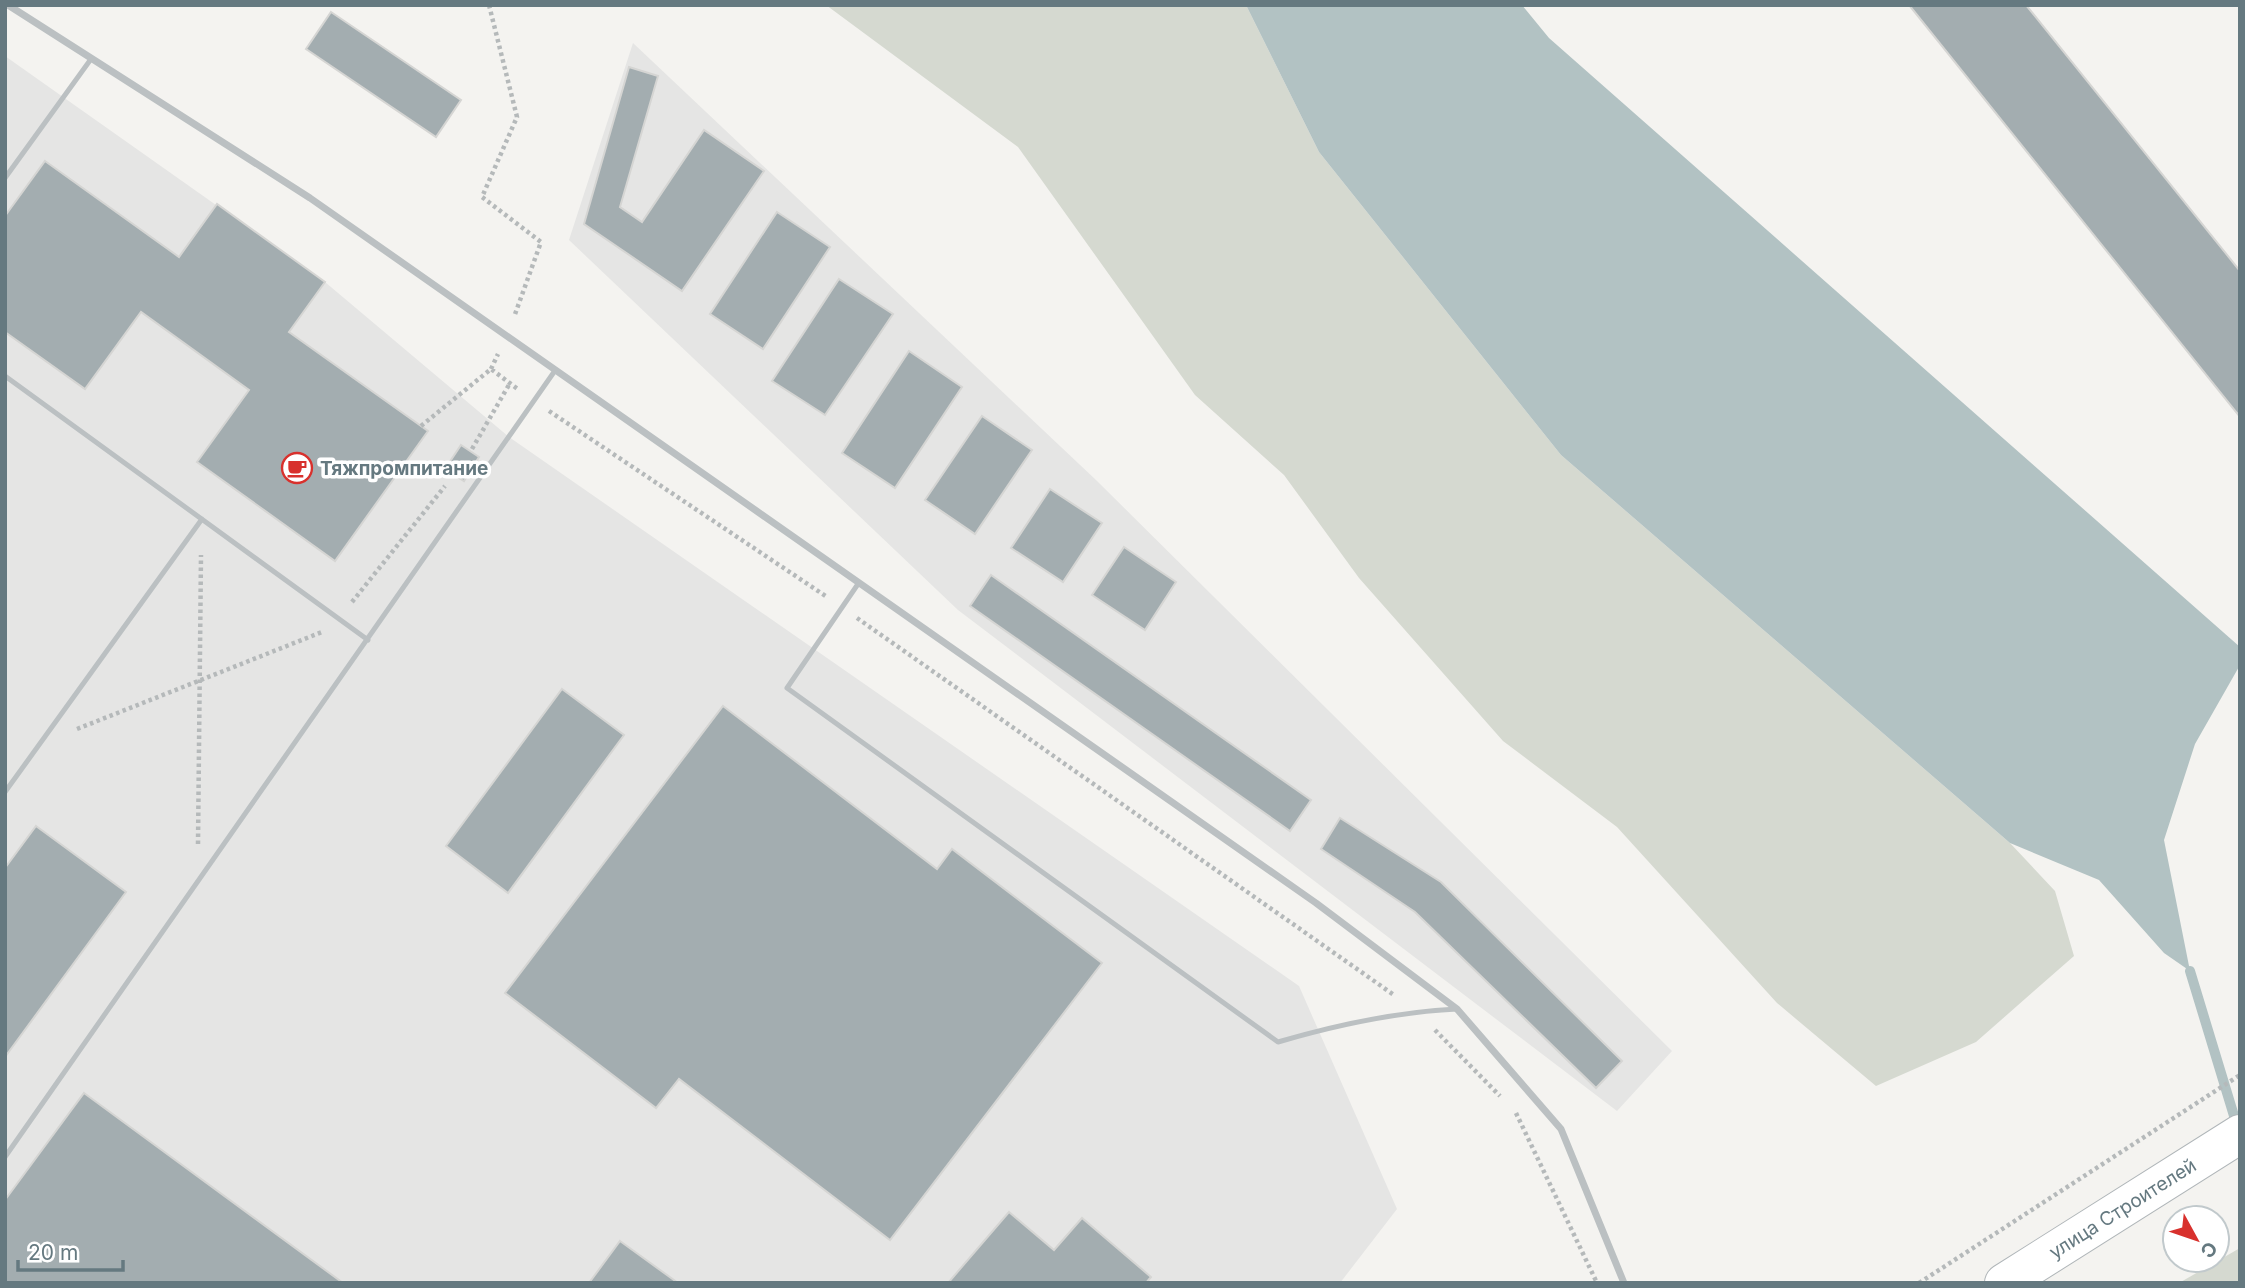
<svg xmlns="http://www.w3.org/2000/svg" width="2245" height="1288" font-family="Inter,sans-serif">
<rect width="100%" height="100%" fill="#f4f3f0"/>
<path fill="#e5e5e4" d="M633,43L1096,480L1672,1051L1617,1111L958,610L569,240Z
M5,56L325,282L509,437L1299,986L1397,1209L1340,1283H5Z"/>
<path fill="#d5d9d0" d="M826,5H1246L1319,152L1561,455L2010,843L2055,891L2074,956L1976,1042L1876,1086L1777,1003L1617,827L1503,741L1359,578L1284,475L1195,395L1018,147Z
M2240,1248V1283H2179Z"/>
<path fill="#b2c2c3" d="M1246,5H1522L1549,38L2240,647V665L2195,744L2164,840L2190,971L2164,953L2099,880L2010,843L1561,455L1319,152Z"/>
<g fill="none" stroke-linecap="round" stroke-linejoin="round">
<path stroke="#b2c2c3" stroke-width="10" d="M2190,971L2238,1129"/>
</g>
<path fill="#a3adb0" stroke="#d5d5d3" stroke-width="2" d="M1909,5H2026L2240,271V417Z
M331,12L461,100L436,137L306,49Z
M629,67L658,76L620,207L642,222L704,130L764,171L682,291L584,224Z
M45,161L179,257L217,204L325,282L289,332L428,431L335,561L197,462L249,390L141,312L85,389L5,332V216Z
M777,212L830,247L763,349L710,314Z
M839,279L893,314L825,415L772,381Z
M909,351L962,387L895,488L842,453Z
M982,416L1032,450L975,534L925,500Z
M461,445L479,457L464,481L445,469Z
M1050,489L1102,523L1063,582L1011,548Z
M1124,547L1176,582L1145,630L1092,595Z
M991,575L1311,800L1290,831L970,606Z
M562,689L624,735L508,893L446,846Z
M723,706L937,869L952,849L1102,963L890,1240L679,1079L656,1108L505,993Z
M1340,818L1441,882L1622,1061L1596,1088L1415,912L1321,849Z
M36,826L126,892L5,1057V868Z
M84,1093L343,1283H5V1200Z
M1009,1212L1054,1250L1082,1218L1151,1277L1146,1283H948Z
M620,1241L678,1283H589Z"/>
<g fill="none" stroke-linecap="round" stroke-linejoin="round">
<g stroke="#b0b6b9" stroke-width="40">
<g id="secondary">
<path id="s1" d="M2004,1283L2240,1134"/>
</g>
</g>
<path stroke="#b5b9ba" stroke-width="4.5" stroke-dasharray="3.5 3.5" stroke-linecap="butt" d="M489,5L517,117L482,197L541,242L514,317
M491,369L498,354
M549,411L827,597
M421,426L491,369L519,390
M472,449L510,383
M352,602L445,486
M857,618L1394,995
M77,729L322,632
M198,844L201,555
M1435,1030L1500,1096
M1516,1113L1597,1283
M1919,1283L2240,1075"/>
<path stroke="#bbc0c2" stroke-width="5" d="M5,178L91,59
M5,376L368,640
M858,584L787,688L1278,1042C1336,1025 1397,1012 1457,1009
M5,792L202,519
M5,1157L554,372"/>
<path stroke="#bbc0c2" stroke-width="7" d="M8,5L310,198L1316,903L1457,1009L1561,1129L1624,1283"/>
<use href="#secondary" stroke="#fff" stroke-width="38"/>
</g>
<defs>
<g id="cafe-ring" transform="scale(1.575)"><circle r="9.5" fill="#fff" stroke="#d8312d" stroke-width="1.5"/><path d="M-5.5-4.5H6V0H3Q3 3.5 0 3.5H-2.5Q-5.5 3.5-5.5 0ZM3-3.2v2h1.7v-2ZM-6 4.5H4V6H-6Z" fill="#d8312d"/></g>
</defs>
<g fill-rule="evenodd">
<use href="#cafe-ring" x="297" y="468"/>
</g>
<g text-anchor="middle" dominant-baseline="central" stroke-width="7" stroke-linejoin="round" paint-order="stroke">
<g font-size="19" font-weight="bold" fill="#657980" stroke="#fff" text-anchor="start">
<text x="320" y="468">Тяжпромпитание</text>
</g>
<g font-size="19" fill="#657980" stroke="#fff">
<text stroke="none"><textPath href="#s1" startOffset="140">улица Строителей</textPath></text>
</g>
</g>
<rect width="2245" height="1288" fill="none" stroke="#657980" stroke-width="14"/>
<g transform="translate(2196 1239) rotate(130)"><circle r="33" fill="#ffffff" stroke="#c1c9cc" stroke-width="2"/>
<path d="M0-5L12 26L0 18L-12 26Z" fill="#d8312d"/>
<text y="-10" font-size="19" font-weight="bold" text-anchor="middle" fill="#657980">С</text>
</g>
<path d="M18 1260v10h105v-10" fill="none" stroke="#657980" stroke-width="3.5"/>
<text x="28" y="1260" font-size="21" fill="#657980" stroke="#ffffff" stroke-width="5" paint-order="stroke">20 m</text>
</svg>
